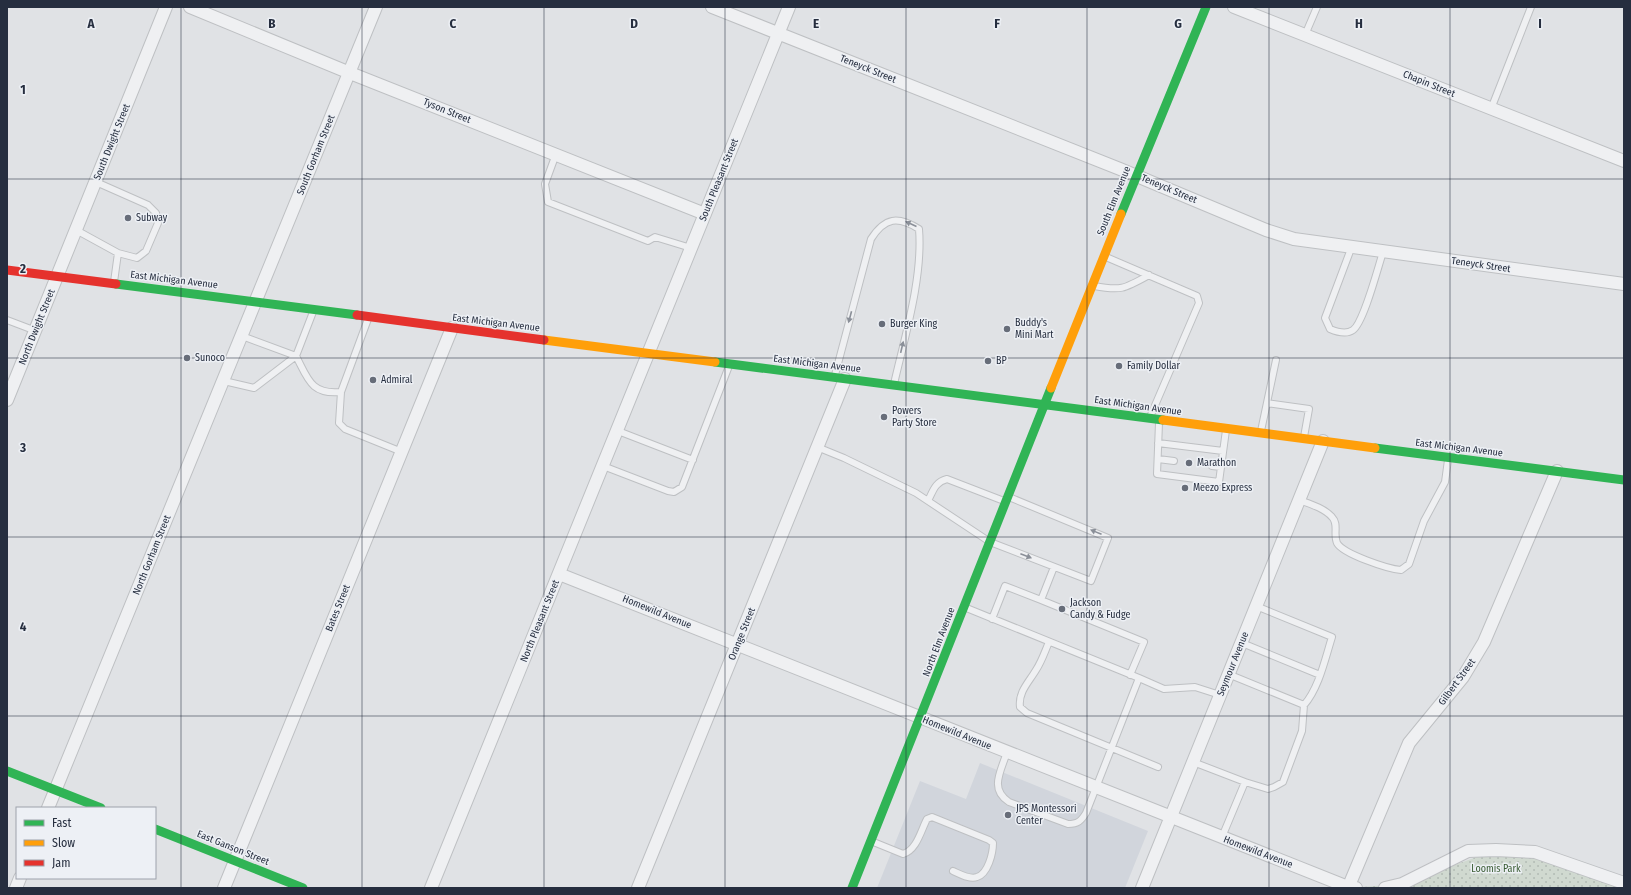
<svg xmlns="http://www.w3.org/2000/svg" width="1631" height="895" font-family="'Fira Sans Condensed',sans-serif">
<defs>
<pattern id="park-dots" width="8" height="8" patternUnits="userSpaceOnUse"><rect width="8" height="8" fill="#d0d9d0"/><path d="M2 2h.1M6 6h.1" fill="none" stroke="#b2bbb4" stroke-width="1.8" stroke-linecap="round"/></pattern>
</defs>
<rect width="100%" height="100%" fill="#e0e2e5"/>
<path fill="#d1d5dc" d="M980,763L1148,831L1125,888H877L920,781L966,799Z"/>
<path fill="url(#park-dots)" d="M1496,850L1577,868L1624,888H1348L1402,884Z"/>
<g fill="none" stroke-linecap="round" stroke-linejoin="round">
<g stroke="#bec0c3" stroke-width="8">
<path id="lane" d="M1305,35L1317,7
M1491,109L1531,7
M556,154L545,184L548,202L648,241L655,237L691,248
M76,230L118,253L137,258L146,251L158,223L156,213L148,205L96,182
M1352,246L1325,318L1330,329C1337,332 1346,335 1353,330C1364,322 1378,267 1383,252
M1106,257L1197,296L1199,303L1150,417
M114,282L118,253
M1094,286C1121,291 1124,289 1149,275
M7,320L36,331
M242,336L296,356C308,379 311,395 341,392L368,319
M835,375L871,239C885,217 898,216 919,229C923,277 905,336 894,384
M224,381L254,388L296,356L313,312
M341,392L339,423L345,429L402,452
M1267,403L1309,409L1304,437
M1159,423L1157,474L1219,482L1226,430
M618,431L693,460
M1261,431L1276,360
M1158,443L1223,451
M817,447L844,458L916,493L990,542L1091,581L1108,538L1009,497
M1158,459L1174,461
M603,466L668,491L674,492L682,487L729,366
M1212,466L1221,467
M1299,500C1310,504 1324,508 1332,517C1339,524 1333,534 1337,543C1343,554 1388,569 1401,570L1409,564L1424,521L1445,482L1448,460
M928,501C933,491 935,482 947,479L1004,501
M1041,600L1144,642L1130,675
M964,607L1139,678L1086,813C1081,821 1078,824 1068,824L1009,802C989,789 1001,771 1007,752
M992,619L1005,586L1041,600L1054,567
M1049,642C1045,651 1042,661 1036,670C1029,682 1018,692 1020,707L1027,713L1158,767
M1242,643L1320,675
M1228,674L1304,705C1319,688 1325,659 1332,637L1256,606
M1139,678L1164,689L1195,687L1220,695
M1193,762L1245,782L1268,789L1274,787L1283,782L1302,731L1304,705
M1222,837L1245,782
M871,841L903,854C917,850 921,830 927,819L932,817L989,840L993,843C993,853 988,874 977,877C970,880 960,874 953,871"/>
</g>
<g stroke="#bec0c3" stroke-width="14">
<path id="street" d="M190,7L350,73L705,214
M712,7L1120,169L1266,230L1294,239L1624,284
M1234,7L1624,161
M7,400L166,7
M559,574L1348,887L1356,888
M48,808L376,7
M16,888L20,878
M224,888L452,328
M431,888L789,7
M638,888L845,379
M1142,888L1323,441
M1348,888L1409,743L1463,677L1484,642L1557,471
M1385,888L1402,884L1468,851L1496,850L1535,852L1624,883"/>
</g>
<use href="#lane" stroke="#eff0f2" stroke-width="6"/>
<use href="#street" stroke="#eff0f2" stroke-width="12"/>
<path stroke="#30b455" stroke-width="9" d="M1121,214L1206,7
M116,284L357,315
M715,362L1163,420
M1375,448L1624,480
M7,771L101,808
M155,829L303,888
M852,888L1051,388"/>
<path stroke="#ff9f0a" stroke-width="9" d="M544,340L715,362
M1051,388L1121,214
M1163,420L1375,448"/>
<path stroke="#e5322d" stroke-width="9" d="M7,270L116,284
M357,315L544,340"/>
</g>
<defs><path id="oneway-solid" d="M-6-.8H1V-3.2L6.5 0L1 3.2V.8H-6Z"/></defs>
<g fill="#8a8f98">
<use href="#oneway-solid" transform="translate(911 224) rotate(-156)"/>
<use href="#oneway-solid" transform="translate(850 317) rotate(105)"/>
<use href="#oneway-solid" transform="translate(902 347) rotate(-77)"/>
<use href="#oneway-solid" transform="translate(1096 532) rotate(-158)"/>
<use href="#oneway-solid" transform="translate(1026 556) rotate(21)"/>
</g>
<path fill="none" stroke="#262e3f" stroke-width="1" stroke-opacity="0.55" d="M181,7V888M362,7V888M544,7V888M725,7V888M906,7V888M1087,7V888M1269,7V888M1450,7V888M7,179H1624M7,358H1624M7,537H1624M7,716H1624"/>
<g fill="#676d79" stroke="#edf0f5" stroke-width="1.5">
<circle cx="128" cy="218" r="4"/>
<circle cx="882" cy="324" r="4"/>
<circle cx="1007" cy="329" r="4"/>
<circle cx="187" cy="358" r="4"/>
<circle cx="988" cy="361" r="4"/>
<circle cx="1119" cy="366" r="4"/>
<circle cx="373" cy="380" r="4"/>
<circle cx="884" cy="417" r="4"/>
<circle cx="1189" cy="463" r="4"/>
<circle cx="1185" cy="488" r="4"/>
<circle cx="1062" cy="609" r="4"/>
<circle cx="1008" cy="815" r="4"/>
</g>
<g text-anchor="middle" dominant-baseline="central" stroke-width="3" stroke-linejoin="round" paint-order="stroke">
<g font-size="10" fill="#262e3f" stroke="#edf0f5">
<text transform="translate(868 69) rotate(22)">Teneyck Street</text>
<text transform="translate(1429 84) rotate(22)">Chapin Street</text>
<text transform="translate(447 111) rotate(22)">Tyson Street</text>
<text transform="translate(112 142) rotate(-68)">South Dwight Street</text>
<text transform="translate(316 155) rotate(-68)">South Gorham Street</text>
<text transform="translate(719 180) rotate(-68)">South Pleasant Street</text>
<text transform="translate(1169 189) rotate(23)">Teneyck Street</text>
<text transform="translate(1114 201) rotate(-68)">South Elm Avenue</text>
<text transform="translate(1481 265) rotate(8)">Teneyck Street</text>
<text transform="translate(174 280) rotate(7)">East Michigan Avenue</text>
<text transform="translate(496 323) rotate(7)">East Michigan Avenue</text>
<text transform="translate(37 327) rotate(-68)">North Dwight Street</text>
<text transform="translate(817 364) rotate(7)">East Michigan Avenue</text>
<text transform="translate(1138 406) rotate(8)">East Michigan Avenue</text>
<text transform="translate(1459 448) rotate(7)">East Michigan Avenue</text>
<text transform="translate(152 555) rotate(-68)">North Gorham Street</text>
<text transform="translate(338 608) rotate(-68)">Bates Street</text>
<text transform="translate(657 612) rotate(22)">Homewild Avenue</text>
<text transform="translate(540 621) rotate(-68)">North Pleasant Street</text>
<text transform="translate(742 634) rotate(-68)">Orange Street</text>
<text transform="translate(939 642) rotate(-69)">North Elm Avenue</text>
<text transform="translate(1233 664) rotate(-68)">Seymour Avenue</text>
<text transform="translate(1457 682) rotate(-54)">Gilbert Street</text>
<text transform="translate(957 733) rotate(22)">Homewild Avenue</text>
<text transform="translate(233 848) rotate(22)">East Ganson Street</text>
<text transform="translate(1258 852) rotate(21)">Homewild Avenue</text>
</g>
<g font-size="10" fill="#262e3f" stroke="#edf0f5" text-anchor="start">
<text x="136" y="218">Subway</text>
<text x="1015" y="323">Buddy's<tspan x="1015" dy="12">Mini Mart</tspan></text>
<text x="890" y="324">Burger King</text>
<text x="195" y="358">Sunoco</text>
<text x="996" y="361">BP</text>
<text x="1127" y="366">Family Dollar</text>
<text x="381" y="380">Admiral</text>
<text x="892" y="411">Powers<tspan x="892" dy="12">Party Store</tspan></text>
<text x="1197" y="463">Marathon</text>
<text x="1193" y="488">Meezo Express</text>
<text x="1070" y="603">Jackson<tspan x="1070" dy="12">Candy &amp; Fudge</tspan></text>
<text x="1016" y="809">JPS Montessori<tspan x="1016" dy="12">Center</tspan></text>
</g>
<g font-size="10" fill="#395c33" stroke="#edf0f5">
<text x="1496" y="869">Loomis Park</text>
</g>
</g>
<g font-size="13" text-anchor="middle" font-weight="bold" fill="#262e3f" stroke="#edf0f5" stroke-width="3" stroke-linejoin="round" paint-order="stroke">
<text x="91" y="28">A</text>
<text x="272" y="28">B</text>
<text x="453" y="28">C</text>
<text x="634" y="28">D</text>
<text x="816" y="28">E</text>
<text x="997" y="28">F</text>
<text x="1178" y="28">G</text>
<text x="1359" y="28">H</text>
<text x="1540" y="28">I</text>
<text x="23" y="94">1</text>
<text x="23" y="273">2</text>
<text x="23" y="452">3</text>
<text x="23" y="631">4</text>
</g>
<rect width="1631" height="895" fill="none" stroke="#262e3f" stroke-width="16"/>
<rect x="16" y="807" width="140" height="72" fill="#edf0f5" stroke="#9da2ac"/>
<rect x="24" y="820" width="20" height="6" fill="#30b455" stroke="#9da2ac"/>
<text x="52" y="827" font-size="12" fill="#262e3f">Fast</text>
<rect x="24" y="840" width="20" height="6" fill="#ff9f0a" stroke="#9da2ac"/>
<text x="52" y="847" font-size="12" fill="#262e3f">Slow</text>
<rect x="24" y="860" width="20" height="6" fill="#e5322d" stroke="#9da2ac"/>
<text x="52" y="867" font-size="12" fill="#262e3f">Jam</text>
</svg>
